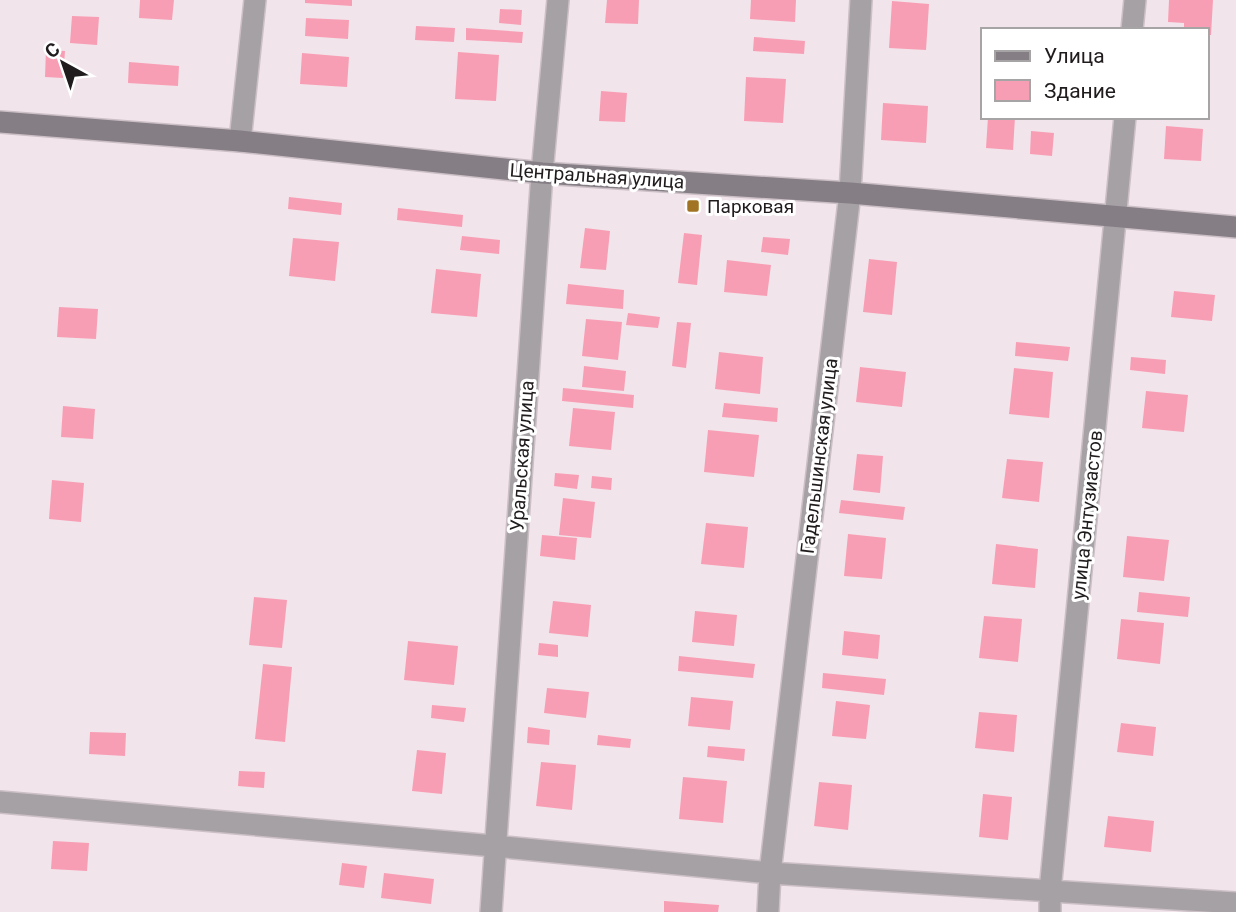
<svg xmlns="http://www.w3.org/2000/svg" width="1236" height="912" font-family="Roboto,sans-serif">
<rect width="100%" height="100%" fill="#f2e4eb"/>
<path fill="#f89eb4" d="M140,0H174L172,20L139,18Z
M305,0H352V6L305,3Z
M607,0H639L638,24L605,23Z
M751,0H796L795,22L750,19Z
M1169,0H1213L1211,35H1206V30H1184V23L1168,22Z
M892,1L929,4L926,50L889,48Z
M500,9L522,10L521,25L499,23Z
M72,16L99,17L97,45L70,43Z
M306,18L349,20L348,39L305,36Z
M416,26L455,28L454,42L415,40Z
M466,28L523,32L522,43L466,40Z
M754,37L805,41L804,54L753,51Z
M46,50L65,51L63,78L45,77Z
M458,52L499,55L496,101L455,99Z
M302,53L349,57L347,87L300,84Z
M129,62L179,66L178,86L128,83Z
M746,77L786,79L783,123L744,121Z
M601,91L627,93L625,122L599,121Z
M883,103L928,106L926,143L881,140Z
M988,117H1015L1013,150L986,148Z
M1166,126L1203,129L1201,161L1164,159Z
M1031,131L1054,133L1052,156L1030,154Z
M289,197L342,203L341,215L288,209Z
M398,208L463,215L462,227L397,220Z
M585,228L610,231L606,270L580,268Z
M684,233L702,235L697,285L678,283Z
M462,236L500,240L499,254L460,250Z
M763,237L790,239L788,255L761,252Z
M293,238L339,242L335,281L289,276Z
M869,259L897,262L892,315L863,312Z
M727,260L771,265L767,296L724,292Z
M436,269L481,274L477,317L431,313Z
M568,284L624,290L623,309L566,304Z
M1174,291L1215,295L1212,321L1171,317Z
M59,307L98,309L96,339L57,337Z
M628,313L660,317L658,328L626,325Z
M586,319L622,322L618,360L582,356Z
M677,322L691,323L686,368L672,366Z
M1016,342L1070,347L1068,361L1015,356Z
M719,352L763,357L760,394L715,389Z
M1131,357L1166,360L1165,374L1130,370Z
M584,366L626,371L624,391L582,387Z
M860,367L906,372L902,407L856,402Z
M1014,368L1053,372L1049,418L1009,414Z
M563,388L634,395L633,408L562,401Z
M1146,391L1188,395L1184,432L1142,428Z
M724,403L778,408L777,422L722,417Z
M63,406L95,409L93,439L61,437Z
M573,408L615,412L611,450L569,446Z
M708,430L759,435L754,477L704,472Z
M857,454L883,456L880,493L853,490Z
M1007,459L1043,462L1039,502L1002,498Z
M555,473L579,475L577,489L554,486Z
M592,476L612,478L611,490L591,488Z
M52,480L84,483L81,522L49,519Z
M563,498L595,502L591,538L559,535Z
M841,500L905,507L903,520L839,513Z
M706,523L748,527L744,568L701,564Z
M848,534L886,538L882,579L844,576Z
M542,535L577,538L575,560L540,556Z
M1127,536L1169,540L1164,581L1123,577Z
M996,544L1038,549L1035,588L992,584Z
M1139,592L1190,597L1188,617L1137,612Z
M254,597L287,600L282,648L249,645Z
M553,601L591,605L588,637L549,633Z
M695,611L737,615L734,646L692,642Z
M984,616L1022,619L1018,662L979,658Z
M1121,619L1164,623L1160,664L1117,659Z
M844,631L880,635L878,659L842,655Z
M408,641L458,646L454,685L404,680Z
M539,643L558,645V657L538,655Z
M679,656L755,664L753,678L678,671Z
M263,664L292,667L285,742L255,739Z
M823,673L886,679L884,695L822,688Z
M547,688L589,692L586,718L544,713Z
M691,697L733,701L730,730L688,726Z
M836,701L870,705L866,739L832,736Z
M432,705L466,708L464,722L431,718Z
M979,712L1017,715L1014,752L975,748Z
M1121,723L1156,727L1153,756L1117,752Z
M528,727L550,730L549,745L527,743Z
M90,732L126,733L125,756L89,754Z
M598,735L631,739L630,748L597,745Z
M708,746L745,749L744,761L707,757Z
M417,750L446,753L442,794L412,791Z
M541,762L576,765L572,810L536,806Z
M239,771L265,772L264,788L238,786Z
M683,777L727,781L723,823L679,819Z
M819,782L852,785L848,830L814,826Z
M983,794L1012,797L1008,840L979,837Z
M1108,816L1154,821L1151,852L1104,847Z
M53,841L89,843L87,871L51,869Z
M342,863L367,866L364,888L339,885Z
M384,873L434,879L431,904L381,898Z
M664,901L719,905L718,912H664Z"/>
<g fill="none" stroke-linecap="round" stroke-linejoin="round">
<g stroke="#ccc0c6" stroke-width="24">
<path id="street" d="M1132,30L1135,0
M240,141L255,0
M0,802L494,846L770,873L1236,903
M491,912L542,173L558,0
M768,912L770,873L850,193L861,0
M1050,912V891L1125,117"/>
</g>
<g stroke="#ccc0c6" stroke-width="24">
<path id="secondary" d="M0,122L240,141L542,173L850,193L1236,227"/>
</g>
<use href="#street" stroke="#a6a1a5" stroke-width="21"/>
<use href="#secondary" stroke="#857e85" stroke-width="21"/>
</g>
<rect fill="#a17425" stroke="#fff" stroke-width="2.5" x="686" y="199" width="14" height="14" rx="3.5"/>
<g text-anchor="middle" dominant-baseline="central" stroke-width="6" stroke-linejoin="round" paint-order="stroke">
<g font-size="19" fill="#201b1d" stroke="#fff">
<text transform="translate(597 176) rotate(4)">Центральная улица</text>
<text transform="translate(522 456) rotate(-86)">Уральская улица</text>
<text transform="translate(819 456) rotate(-83)">Гадельшинская улица</text>
<text transform="translate(1087 515) rotate(-84)">улица Энтузиастов</text>
</g>
<g font-size="19" fill="#201b1d" stroke="#fff" text-anchor="start">
<text x="707" y="206">Парковая</text>
</g>
</g>
<rect x="981" y="28" width="228" height="91" fill="#ffffff" stroke="#a6a4a5" stroke-width="2"/>
<rect x="995" y="51" width="35" height="10" fill="#857e85" stroke="#a6a4a5" stroke-width="2"/>
<text x="1044" y="63" font-size="21" fill="#201b1d">Улица</text>
<rect x="995" y="80" width="35" height="21" fill="#f89eb4" stroke="#a6a4a5" stroke-width="2"/>
<text x="1044" y="98" font-size="21" fill="#201b1d">Здание</text>
<g transform="translate(63 63) rotate(320)" stroke="#ffffff" stroke-width="5" paint-order="stroke">
<path d="M0-5L12 26L0 18L-12 26Z" fill="#201b1d"/>
<text y="-10" font-size="19" font-weight="bold" text-anchor="middle" fill="#201b1d">С</text>
</g>
</svg>
